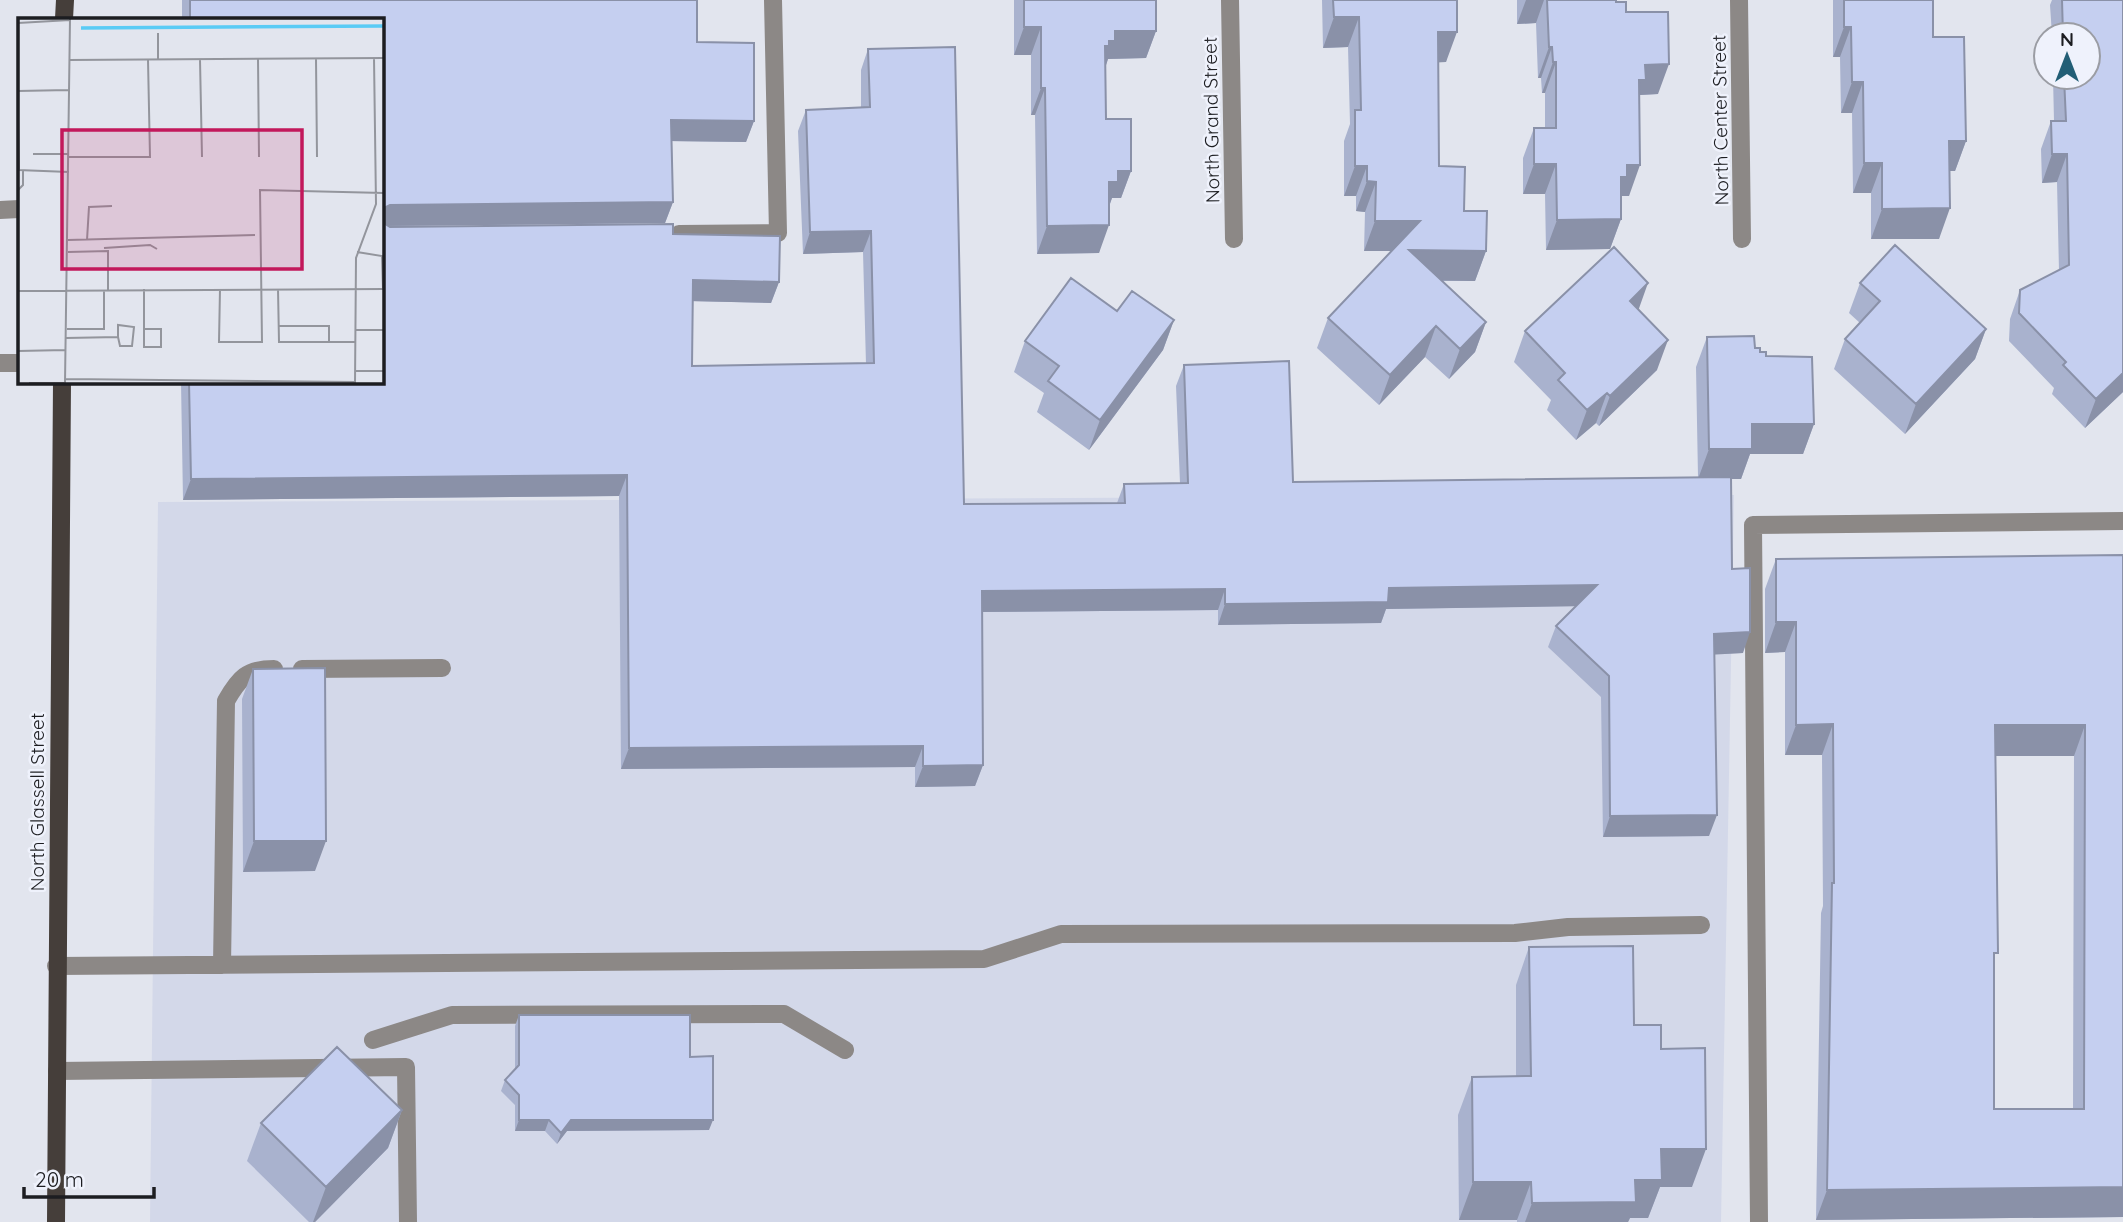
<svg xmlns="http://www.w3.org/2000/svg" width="2123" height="1222" font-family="Quicksand,sans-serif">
<rect width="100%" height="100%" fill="#e2e5ee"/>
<path fill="#d3d8e9" d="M1734,495L1721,1222H150L158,502Z"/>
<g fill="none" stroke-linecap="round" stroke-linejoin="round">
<path stroke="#8c8886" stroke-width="18" d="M1230,0L1234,239
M1739,0L1742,239
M0,210L19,209
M679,234L778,233L773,0
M0,363H19
M302,669L442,668
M222,965L226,701C239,678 247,669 274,669
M56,966L984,959L1061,934L1515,933L1568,927L1701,925
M373,1040L452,1015L784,1014L845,1050
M57,1071L406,1067L408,1222
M1759,1222L1753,525L2123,521"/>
<path stroke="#453e3a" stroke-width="18" d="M64,19L65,0
M56,1222L62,382"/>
</g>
<path fill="#a9b2ce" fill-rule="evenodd" d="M182,0H697V42L754,121L746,142L672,141L673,202L665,223L387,226L390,227L673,234L779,282L771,303L693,301L692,366L866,364L863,252L803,254L798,131L806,110L861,108V70L868,49L964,504L1117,503L1124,484L1180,483L1176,386L1184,365L1293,482L1698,477L1696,367L1707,337L1755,348L1766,356L1814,424L1803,454H1750L1741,479H1731L1732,569L1743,653L1715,654L1709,836L1603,837L1601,697L1548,647L1556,626L1576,606L1386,609L1381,623L1218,625V610L982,612L983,765L975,786L915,787V767L621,769L619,496L183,500L181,382H382V19H182Z
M1014,0H1156V31L1146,58L1108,59L1105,68L1106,119L1131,171L1121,198H1112L1109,207L1099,253L1037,254L1035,115H1031V55H1014Z
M1322,0H1457L1446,62H1438L1439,166L1486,251L1475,281H1442L1486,322L1475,352L1449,379L1425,357L1379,405L1317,348L1328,318L1391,251H1364L1365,212L1356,211V196H1344V141L1350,124L1348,47L1323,48Z
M1517,0H1616V2L1626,12L1658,94L1640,95L1639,98L1629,196H1621V219L1610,249L1546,250L1545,194H1523V158L1534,128H1545V93H1542L1541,78H1538L1536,23L1517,24Z
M1833,0H1933V37L1966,141L1955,171H1950L1939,239H1871V193H1853L1852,113H1841L1840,57H1833Z
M2052,0H2123V392L2085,428L2052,394L2054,388L2009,341L2010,319L2020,290L2059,271L2057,182L2042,183L2041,149L2051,121H2054L2053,77H2088V35H2052L2050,5Z
M1860,283L1986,329L1975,359L1905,434L1834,369L1845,339L1860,323L1849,313Z
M1639,310L1657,370L1599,426L1596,423L1576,440L1547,410L1551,400L1514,362L1525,331Z
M1117,311L1174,320L1163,350L1089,450L1037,412L1044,393L1014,372L1025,341Z
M2123,555V1217L1816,1220L1821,913L1823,906L1822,755H1785V652L1765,653V589L1776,559ZM1996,756H2074L2073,1109H1994Z
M253,669L315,871L243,872L242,699Z
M1529,947L1634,1025L1661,1049L1692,1187H1660L1648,1218H1630L1628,1222H1517V1220H1459L1458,1115L1472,1077L1516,1076V985Z
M519,1015L690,1057L709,1130L567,1131L557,1144L545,1131H515V1105L501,1091L505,1080L515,1069V1026Z
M402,1110L388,1148L315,1222H309L247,1161L261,1123Z"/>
<path fill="#8a91a8" d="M1526,0H1544L1536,23L1517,24Z
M1334,17H1359L1348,47L1323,48Z
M1024,27H1041L1031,55H1014Z
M1844,27H1851L1840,57H1833Z
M1115,31H1156L1146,58L1108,59L1105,68V46Z
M1438,32H1457L1446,62L1427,63Z
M1549,47H1552L1541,78H1538Z
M1553,62H1556L1545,93H1542Z
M1669,64L1658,94L1640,95L1635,110L1639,80L1645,65Z
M1852,82H1863L1852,113H1841Z
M1041,88H1045L1035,115H1031Z
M671,120L754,121L746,142L664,141Z
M1949,141H1966L1955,171H1938Z
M2052,154H2067L2057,182L2042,183Z
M1864,163H1882L1871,193H1853Z
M1534,164H1556L1545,194H1523Z
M1627,165H1640L1629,196H1621V177Z
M1355,166H1367L1356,196H1344Z
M1118,171H1131L1121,198H1112L1108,209L1109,182Z
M1367,181L1376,182L1365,212L1356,211Z
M673,202L665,223L382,226V209L390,205Z
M1950,208L1939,239H1871L1882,209Z
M1621,219L1610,249L1546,250L1557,220Z
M1375,221H1420L1486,251L1475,281L1398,280L1408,251H1364Z
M1109,225L1099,253L1037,254L1047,226Z
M871,231L863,252L803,254L810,232Z
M693,280L779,282L771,303L686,301Z
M1648,283L1637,314L1630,301Z
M1174,320L1163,350L1089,450L1100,420Z
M1486,322L1475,352L1449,379L1460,349Z
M1436,326L1425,357L1379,405L1390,375Z
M1986,329L1975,359L1905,434L1916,404Z
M1668,340L1657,370L1599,426L1610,396Z
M2123,373V392L2085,428L2096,399Z
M1607,393L1596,423L1576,440L1587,410Z
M1752,424H1814L1803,454H1750L1741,479H1698L1709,449Z
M627,475L619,496L183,500L191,479Z
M1597,585L1589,606L1386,609L1381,623L1218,625L1225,604L1389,588Z
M1225,589L1218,610L974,612L982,591Z
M1776,622H1796L1785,652L1765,653Z
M1750,632L1743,653L1707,655L1714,634Z
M1833,724L1822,755H1785L1796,725Z
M1995,725H2085L2074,756H1984Z
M923,746L915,767L621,769L629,748Z
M983,765L975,786L915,787L923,766Z
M1717,815L1709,836L1603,837L1610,816Z
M254,841H326L315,871L243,872Z
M402,1110L388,1148L315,1222H313L326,1187Z
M519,1120H549L545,1131H515Z
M571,1120H713L709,1130L567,1131L557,1144L561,1133Z
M1661,1149H1706L1692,1187H1660L1648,1218H1630L1628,1222H1525L1532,1203L1635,1180Z
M1473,1182H1531L1517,1220H1459Z
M2123,1187V1217L1816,1220L1827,1190Z"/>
<path fill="#c5cff0" stroke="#8a91a8" stroke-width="2" fill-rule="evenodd" d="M190,0H697V42L754,43V121L671,120L673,202L390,205L382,209V19H190Z
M1024,0H1156V31H1115V41H1109V46H1105L1106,119H1131V171H1118V182H1109V225L1047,226L1045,88H1041V27H1024Z
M1333,0H1457V32H1438L1439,166L1465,167L1464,211H1487L1486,251L1409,250L1486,322L1460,349L1436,326L1390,375L1328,318L1420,221H1375L1376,182L1367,181V166H1355V110H1361L1359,17H1334Z
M1547,0H1616V2H1626V12H1668L1669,64L1645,65L1646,80H1639L1640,165H1627V177H1621V219L1557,220L1556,164H1534V128H1556V62H1553L1552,47H1549Z
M1844,0H1933V37H1964L1966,141H1949L1950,208L1882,209V163H1864L1863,82H1852L1851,27H1844Z
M2062,0H2123V373L2096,399L2063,365L2066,362L2019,313L2020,290L2069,265L2067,154H2052L2051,121H2066L2064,77H2088V35H2063Z
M955,47L964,504L1125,503L1124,484L1188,483L1184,365L1289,361L1293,482L1731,477L1732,569L1750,568V632L1714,634L1717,815L1610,816L1609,676L1556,626L1597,585L1389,588L1388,602L1225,604V589L982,591L983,765L923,766V746L629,748L627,475L191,479L189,382H382V222L390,227L673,224V234L780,236L779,282L693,280L692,366L874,363L871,231L810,232L806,110L870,107L868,49Z
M1895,245L1986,329L1916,404L1845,339L1880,301L1860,283Z
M1614,247L1648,283L1630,301L1668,340L1610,396L1607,393L1587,410L1558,380L1565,373L1525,331Z
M1071,278L1117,311L1132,291L1174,320L1100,420L1048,381L1059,366L1025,341Z
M1754,336L1755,348H1760V352H1766V356L1812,357L1814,424H1752V449H1709L1707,337Z
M2123,555V1187L1827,1190L1832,883H1834L1833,724L1796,725V622H1776V559ZM1995,725H2085L2084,1109H1994V953H1998Z
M325,668L326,841H254L253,669Z
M1633,946L1634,1025H1661V1049L1705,1048L1706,1149H1661L1662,1180H1635L1636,1202L1532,1203L1531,1182H1473L1472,1077L1531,1076L1529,947Z
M519,1015H690V1057L713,1056V1120H571L561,1133L549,1120H519V1095L505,1080L519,1065Z
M337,1047L402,1110L326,1187L261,1123Z"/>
<g text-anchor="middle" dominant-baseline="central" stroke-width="5" stroke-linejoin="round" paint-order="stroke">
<g font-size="19" fill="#1c1d21" stroke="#eff2fc">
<text transform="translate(1211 120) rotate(-91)">North Grand Street</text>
<text transform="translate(1720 120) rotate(-91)">North Center Street</text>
<text transform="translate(37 802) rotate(-90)">North Glassell Street</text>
</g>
</g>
<g transform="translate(18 18)">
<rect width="366" height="366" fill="#e2e5ee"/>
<path fill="none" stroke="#5acbf5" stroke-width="3.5" d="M63,10L366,8"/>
<path fill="none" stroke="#93959c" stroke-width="2" d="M0,5L52,2M140,15V42M240,41L241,139M298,41L299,139M51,42L366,40M182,42L184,139M0,73L51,72M0,102L1,152M15,136H51M51,139H132L130,42M0,152L51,154M0,172L5,167V152M50,222L237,217M69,222L71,189L94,188M86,230L132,227L139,231M50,234L90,233V272M339,234L364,238L365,271M126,271V329H143V311H126M202,271L201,324H244L242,172L366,175M260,271L261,324H337M0,273L366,271M260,308H311V324M49,311H86V272M337,312H366M48,320L100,319V307L116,309L114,328H102L100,319M0,333L48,332M337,353H366M48,361L337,364M11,365H47M47,365L52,1M337,365L338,240L358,186L356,40"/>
<path fill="#c2185b" fill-opacity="0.15" stroke="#c2185b" stroke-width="3.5" d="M44,112H284V251H44Z"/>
<rect width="366" height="366" fill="none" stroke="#1c1d21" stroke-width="3.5"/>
</g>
<g transform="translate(2067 56)"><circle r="33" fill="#eff2fc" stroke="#9b9da4" stroke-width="2"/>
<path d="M0-5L12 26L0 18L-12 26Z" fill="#225e76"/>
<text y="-10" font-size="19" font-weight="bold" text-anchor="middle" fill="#1c1d21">N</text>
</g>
<path d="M24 1187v10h130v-10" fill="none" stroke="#1c1d21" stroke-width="3.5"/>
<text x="35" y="1187" font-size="21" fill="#1c1d21" stroke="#eff2fc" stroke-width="5" paint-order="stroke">20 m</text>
</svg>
